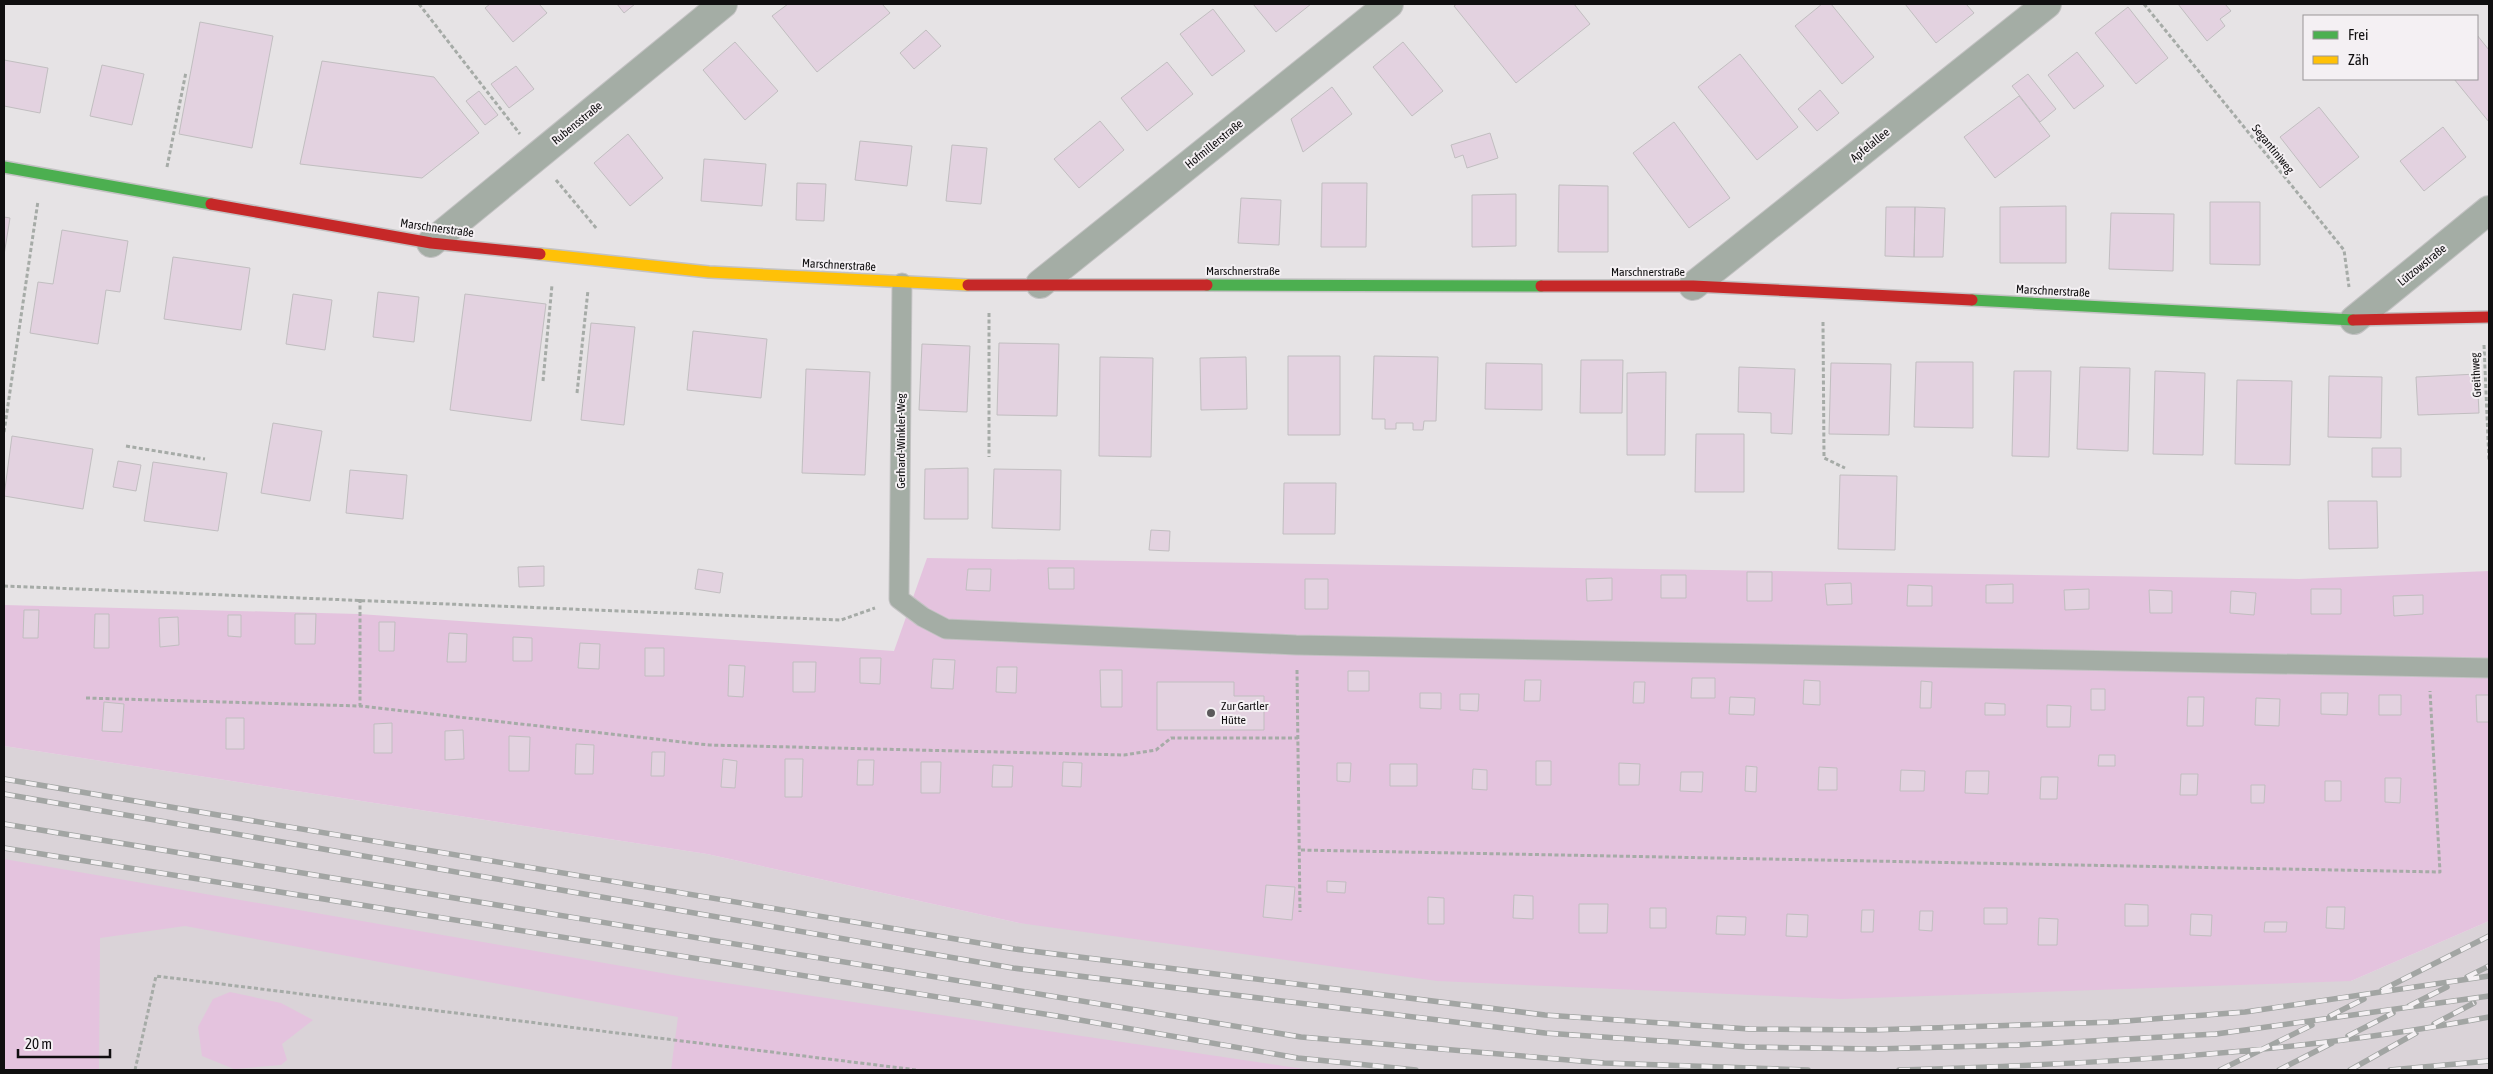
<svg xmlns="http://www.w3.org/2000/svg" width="2493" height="1074" font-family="'Asap Condensed',sans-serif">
<rect width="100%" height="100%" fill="#e6e3e5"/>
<path fill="#dad3d8" d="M4,746L707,854L1019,923L2351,981L2489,921V1070H4Z"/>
<path fill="#e4c3de" d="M927,558L2299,579L2489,571V921L2351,981L1841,999L1437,981L1019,923L707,854L4,746V605L359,614L894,651Z
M4,859L685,977L1311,1070H671L678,1017L185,926L100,938L99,1070H4Z
M230,992L281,1003L313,1020L282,1044L287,1060L281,1065L234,1069L202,1056L198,1027L213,999Z"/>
<path fill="#e3d2e0" stroke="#c1bec0" d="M490,4H539L547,13L513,42L485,8Z
M617,4H635L624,13Z
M788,4H882L890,13L817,72L772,16Z
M1253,4H1311L1276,32Z
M1457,4H1574L1590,24L1516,83L1454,6Z
M1822,4H1831L1874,57L1842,84L1795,26Z
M1905,4H1966L1974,13L1936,43Z
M2178,4H2225L2231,11L2220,19L2225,26L2207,41Z
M2128,7L2168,58L2136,84L2095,33Z
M1213,9L1245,51L1212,76L1180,34Z
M200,22L273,36L252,148L179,134Z
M926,30L941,46L914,69L900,53Z
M2477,35L2489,50V122L2454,79H2477Z
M735,42L778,91L745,120L703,70Z
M1403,42L1443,91L1412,116L1373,67Z
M2077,52L2104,86L2074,109L2048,75Z
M1740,54L1798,127L1757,160L1698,87Z
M4,60L48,68L40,113L4,106Z
M322,61L434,77L479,133L422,178L300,164Z
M1167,62L1193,94L1147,131L1121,98Z
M102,65L144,74L132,125L90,116Z
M516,66L534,89L509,108L491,84Z
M2028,74L2056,109L2040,122L2012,86Z
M1332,87L1352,114L1303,152L1291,119Z
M1820,90L1839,113L1817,131L1798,109Z
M479,91L498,115L485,125L466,101Z
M2019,96L2050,136L1995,178L1964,137Z
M2319,107L2359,157L2320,188L2280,137Z
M1100,121L1124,150L1079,188L1054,159Z
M1674,122L1730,198L1689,228L1633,153Z
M2443,127L2466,157L2424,191L2400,161Z
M1490,133L1498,158L1467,168L1463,155L1455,158L1451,145Z
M628,134L663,178L630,206L594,163Z
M860,141L912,146L907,186L855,180Z
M952,145L987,148L981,204L946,201Z
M704,159L766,164L762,206L701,201Z
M797,183L826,184L824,221L796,220Z
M1322,183H1367L1366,247H1321Z
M1559,185L1608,186V252H1558Z
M1516,194V246L1472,247V195Z
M1241,198L1281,200L1279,245L1238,243Z
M2210,202H2260V265L2210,264Z
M2066,206V263H2000V207Z
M1886,207H1915L1914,257L1885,256Z
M1915,207L1945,208L1943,257H1914Z
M2111,213L2174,214L2173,271L2109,269Z
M4,217L10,218L4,255Z
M62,230L128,241L120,292L106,290L98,344L30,333L38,282L53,284Z
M173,257L250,268L241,330L164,319Z
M378,292L419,297L414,342L373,337Z
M293,294L332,300L325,350L286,344Z
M465,294L546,304L531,421L450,410Z
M591,323L635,327L624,425L581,420Z
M693,331L767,339L761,398L687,390Z
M999,343L1059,344L1057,416L997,415Z
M922,344L970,346L967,412L919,410Z
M1288,356H1340V435H1288Z
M1374,356L1438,357L1436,421H1424L1423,430H1413V423H1396V429H1385V419H1372Z
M1100,357L1153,358L1151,457L1099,456Z
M1246,357L1247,409L1201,410L1200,358Z
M1581,360H1623L1622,413H1580Z
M1916,362H1973V428L1914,427Z
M1486,363L1542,364V410L1485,409Z
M1831,363L1891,364L1889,435L1829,434Z
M1739,367L1795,369L1792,434L1771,433V413L1738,412Z
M2080,367L2130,368L2128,451L2077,449Z
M806,369L870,372L865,475L802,473Z
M2014,371H2051L2049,457L2012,456Z
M2155,371L2205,373L2203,455L2153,454Z
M1666,372L1665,455H1627V373Z
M2477,374L2479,413L2418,415L2416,377Z
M2329,376L2382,377L2381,438L2328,437Z
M2237,380L2292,381L2290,465L2235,464Z
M273,423L322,431L310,501L261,493Z
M1696,434H1744V492H1695Z
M12,436L93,449L83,509L4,496Z
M2372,448H2401V477H2372Z
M118,461L141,465L136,491L113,487Z
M153,462L227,473L218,531L144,521Z
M968,468V519H924L925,469Z
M994,469L1061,470L1060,530L992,528Z
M350,470L407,475L403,519L346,513Z
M1840,475L1897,476L1895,550L1838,549Z
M1284,483H1336L1335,534H1283Z
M2328,501H2377L2378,548L2329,549Z
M1151,530L1170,531L1169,551L1149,550Z
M544,566V586L519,587L518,567Z
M1048,568H1074V589H1049Z
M698,569L723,573L720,593L695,589Z
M968,569H991L990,591L966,590Z
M1747,572H1772V601H1747Z
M1661,575H1686V598H1661Z
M1612,578V600L1587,601L1586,579Z
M1305,579H1328V609H1305Z
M1851,583L1852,604L1827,605L1825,584Z
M2013,584V603H1986V585Z
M1908,585L1932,586V606H1907Z
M2089,589V609L2065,610L2064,590Z
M2311,589H2341V614H2311Z
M2149,590L2172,591V613H2150Z
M2231,591L2256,593L2254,615L2230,613Z
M2423,595V614L2394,616L2393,596Z
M24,610H39L38,638H23Z
M95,614H109V648H94Z
M295,614H316L315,644H295Z
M228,615H241V637L228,636Z
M178,617L179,645L160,647L159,618Z
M379,622H395L394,651H379Z
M449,633L467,634L466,662H447Z
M513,637L532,638V661H513Z
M580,643L600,644L599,669L578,668Z
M645,648H664V676H645Z
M860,658H881L880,684L860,683Z
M933,659L955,660L953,689L931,688Z
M793,662H816L815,692H793Z
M729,665L745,666L743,697L728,696Z
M997,667H1017L1016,693L996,692Z
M1100,670H1122V707H1101Z
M1348,671H1369V691H1348Z
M1692,678H1715V698H1691Z
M1525,680H1541L1540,701H1524Z
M1804,680L1820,681V705L1803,704Z
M1921,681L1932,682L1931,708H1920Z
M1157,682H1234V696H1264V730H1157Z
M1634,682H1645L1644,703H1633Z
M2091,689H2105V710H2091Z
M1420,693H1441V709L1420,708Z
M2321,693H2348L2347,715L2321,714Z
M1460,694H1479L1478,711L1460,710Z
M2379,695H2401V715H2379Z
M2476,695H2489V722H2477Z
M1730,697L1755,698L1754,715L1729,714Z
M2188,697H2204L2203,726H2187Z
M2256,698L2280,699L2279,726L2255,725Z
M104,702L124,704L122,732L102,731Z
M1985,703L2005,704V715H1985Z
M2047,705L2071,706L2070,727H2047Z
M226,718H244V749H226Z
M392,723V753H374V724Z
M463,730L464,759L445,760V731Z
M509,736L530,737L529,771H509Z
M576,744L594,745L593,774H575Z
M652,752H665L664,776H651Z
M2099,755H2115V766H2098Z
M723,759L737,761L735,788L721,787Z
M785,759H803L802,797H785Z
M858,760H874L873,785H857Z
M1536,761H1551V785H1536Z
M921,762H941L940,793H921Z
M1063,762L1082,763L1081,787L1062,786Z
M1337,763H1351L1350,782L1337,781Z
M1619,763L1640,764L1639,785H1619Z
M1390,764H1417V786H1390Z
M993,765L1013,766L1012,787H992Z
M1746,766L1757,767L1756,792L1745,791Z
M1819,767L1837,768V790H1818Z
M1473,769L1487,770V790L1472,789Z
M1901,770L1925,771L1924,791H1900Z
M1966,771H1989L1988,794L1965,793Z
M1681,772H1703L1702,792L1680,791Z
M2181,774H2198L2197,795H2180Z
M2041,777H2058L2057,799H2040Z
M2385,778H2401L2400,803L2385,802Z
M2325,781H2341V801H2325Z
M2251,785H2265L2264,803H2251Z
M1327,881L1346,882L1345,893L1327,892Z
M1266,885L1295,887L1292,920L1263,917Z
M1514,895L1533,896V919L1513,918Z
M1428,897L1444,898V924H1428Z
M1579,904H1608L1607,933H1579Z
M2125,904L2148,905V926H2125Z
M2327,907H2345L2344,929L2326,928Z
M1650,908H1666V928H1650Z
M1984,908H2007V924H1984Z
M1862,910H1874L1873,932H1861Z
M1920,911H1933L1932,931L1919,930Z
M1787,914L1808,915L1807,937L1786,936Z
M2191,914L2212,915L2211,936L2190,935Z
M1717,916L1746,917L1745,935L1716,934Z
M2039,918L2058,919L2057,945H2038Z
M2265,922H2287L2286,932H2264Z"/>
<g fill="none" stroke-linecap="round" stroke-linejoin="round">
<g stroke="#c3c2c3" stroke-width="21">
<path id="lane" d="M902,283L899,599L923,617L946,629L1296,645L2488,668"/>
</g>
<g stroke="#c3c2c3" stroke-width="30">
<path id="street" d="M431,243L723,4
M1040,284L1389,4
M1693,286L2047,4
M2354,320L2489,210"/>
</g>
<g stroke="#c3c2c3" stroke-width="14">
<path id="fast" d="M4,167L211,204
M1207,285L1541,286
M1972,300L2353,320"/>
</g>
<g stroke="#c3c2c3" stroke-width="14">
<path id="slow" d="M540,254L709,272L968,285"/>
</g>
<g stroke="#c3c2c3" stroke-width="14">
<path id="jam" d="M211,204L431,243L540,254
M968,285H1207
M1541,286H1693L1972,300
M2353,320L2489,317"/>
</g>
<path stroke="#a6aba7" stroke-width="3" stroke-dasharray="4 2.5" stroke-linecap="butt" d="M419,4L520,134
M2144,4L2344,250L2349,287
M167,167L186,72
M556,180L597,229
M989,313V457
M1823,322L1824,458L1845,468
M2484,345L2489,462
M543,381L552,285
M577,393L588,290
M4,432L38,201
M126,446L205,459
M4,586L841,620L875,608
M360,599V706
M1297,670L1300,912
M86,698L360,706L709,745L1124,755L1156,750L1171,738H1298
M1301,850L2440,872L2430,691
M135,1070L156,976L917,1070"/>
<use href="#lane" stroke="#a4ada5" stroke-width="19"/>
<use href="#street" stroke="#a4ada5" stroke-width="28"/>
<use href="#fast" stroke="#4caf50" stroke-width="11"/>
<use href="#slow" stroke="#ffc107" stroke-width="11"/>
<use href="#jam" stroke="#c62828" stroke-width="11"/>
<g stroke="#a2a5a3" stroke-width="5.5">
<path id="rail" d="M4,779L1015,949L1545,1015L1749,1029L1872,1030L2113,1022L2245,1012L2489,976
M4,794L1013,968L1545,1033L1749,1047L1875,1049L2018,1045L2216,1034L2489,996
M4,824L1301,1037L1604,1063L1808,1070
M4,848L1057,1016L1298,1058L1416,1070
M2467,977L2489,966
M2382,990L2489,936
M2409,1006L2447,987
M2330,1016L2364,999
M2434,1024L2474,1003
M2348,1036L2393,1013
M1899,1070C2096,1064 2295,1054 2489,1017
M2220,1070L2312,1025
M2279,1070L2332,1043
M2350,1070L2416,1033
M2390,1070L2489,1061"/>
</g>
<use href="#rail" stroke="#f4f0f3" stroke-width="4" stroke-dasharray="11" stroke-linecap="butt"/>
</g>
<circle fill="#5b595b" stroke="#f4f0f3" stroke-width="2" cx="1211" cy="713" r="5"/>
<g text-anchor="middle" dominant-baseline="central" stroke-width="4" stroke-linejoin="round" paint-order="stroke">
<g font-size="12" fill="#100f10" stroke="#f4f0f3">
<text transform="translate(577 123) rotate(-39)">Rubensstraße</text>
<text transform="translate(1214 144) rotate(-39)">Hofmillerstraße</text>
<text transform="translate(1870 145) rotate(-39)">Apfelallee</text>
<text transform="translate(2273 149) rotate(51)">Segantiniweg</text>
<text transform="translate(437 228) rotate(8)">Marschnerstraße</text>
<text transform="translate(839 265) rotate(3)">Marschnerstraße</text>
<text transform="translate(2422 265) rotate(-39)">Lützowstraße</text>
<text x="1243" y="271">Marschnerstraße</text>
<text x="1648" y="272">Marschnerstraße</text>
<text transform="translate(2053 291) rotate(3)">Marschnerstraße</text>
<text transform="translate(2476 375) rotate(-93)">Greithweg</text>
<text transform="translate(901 441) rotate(-90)">Gerhard-Winkler-Weg</text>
</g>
<g font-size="12" fill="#100f10" stroke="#f4f0f3" text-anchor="start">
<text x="1221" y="706">Zur Gartler<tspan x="1221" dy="14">Hütte</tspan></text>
</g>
</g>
<rect width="2493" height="1074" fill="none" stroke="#100f10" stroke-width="10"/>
<rect x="2303" y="15" width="175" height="65" fill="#f4f0f3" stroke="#999698"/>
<rect x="2313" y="31" width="25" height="8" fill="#4caf50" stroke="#999698"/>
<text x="2348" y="40" font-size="15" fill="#100f10">Frei</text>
<rect x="2313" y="56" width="25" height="8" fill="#ffc107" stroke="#999698"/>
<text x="2348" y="65" font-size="15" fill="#100f10">Zäh</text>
<path d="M18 1049v8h92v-8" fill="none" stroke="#100f10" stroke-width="2.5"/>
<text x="25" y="1049" font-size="15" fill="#100f10" stroke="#f4f0f3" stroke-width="4" paint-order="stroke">20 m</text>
</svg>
